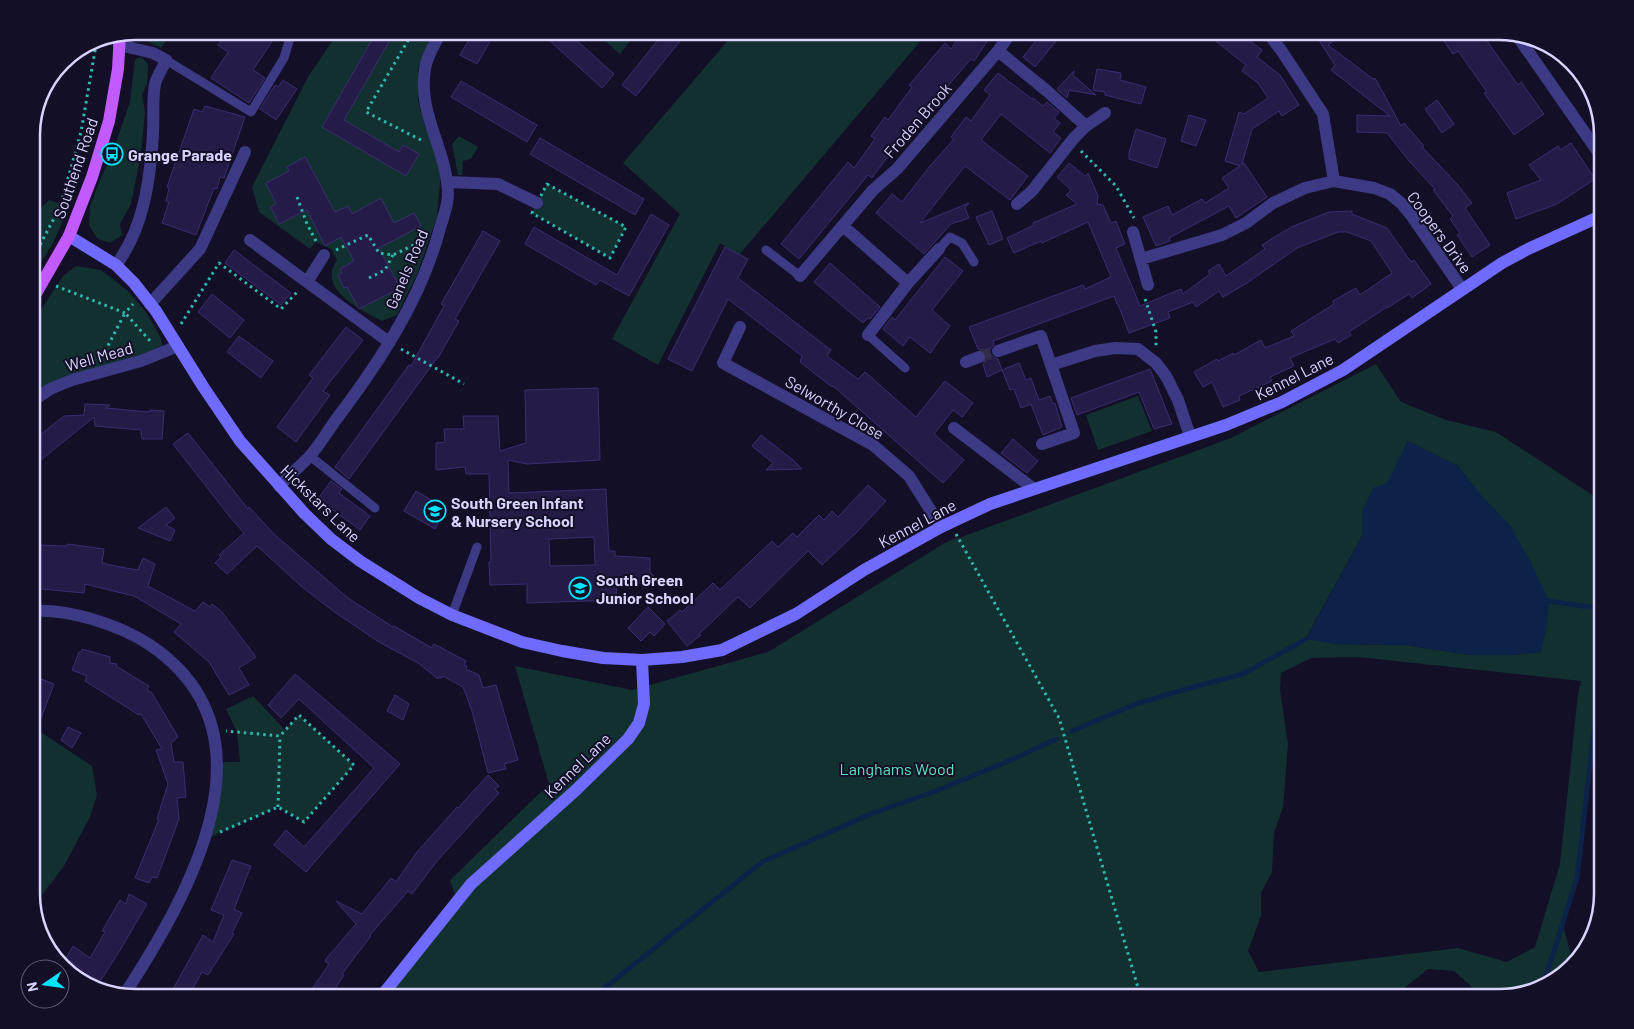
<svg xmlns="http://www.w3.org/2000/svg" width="1634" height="1029" font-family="Barlow,sans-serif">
<rect width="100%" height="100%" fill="#130f26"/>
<path fill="#12302f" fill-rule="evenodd" d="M137,31H163L169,36L161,48L144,40L136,35Z
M339,31H433L418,69V100L425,126L441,170L437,217L417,274L397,315L382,321C365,312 327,294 332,271C333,267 335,263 337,260L331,249L316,242L310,249L259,212L252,187L308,77Z
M594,31H638L620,54Z
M736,31H929L739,255L720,243L658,365L612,339L680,214L623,163Z
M141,57L148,64L147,84L142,94L145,112L141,154L131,204L120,224L122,235L110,243L98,239L89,226L90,206L100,180L112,154L130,102L135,60Z
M459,136L478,147L471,159L463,161L462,175H458L452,144Z
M547,184L626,227L610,258L532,213Z
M49,200L69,207L52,245L31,278V218Z
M76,266L101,270L127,290L146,312L161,338L162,346L31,404V325L63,276Z
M1376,364L1401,402L1446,420L1496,432L1603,502V703L1593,736L1577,878L1563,926L1570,951L1569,967L1551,984L1499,998H1475L1471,986L1454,971L1428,969L1392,998H1240L1239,994L1237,998H380L457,901L450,880L549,784L515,666L632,690L768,652L943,544L958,537L959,538L1231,438ZM1408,441L1458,466L1530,561L1538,581L1541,652L1512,655H1470L1405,645L1335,644L1306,638L1362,536ZM1358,657L1581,681L1578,694L1560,864L1535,947L1507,962L1458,948L1259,972L1248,951L1261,916V893L1272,872L1274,833L1283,807L1288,744L1280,690L1281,673L1311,658Z
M1138,396L1152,431L1098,450L1086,415Z
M253,696L285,730L299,715L354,765L304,822L278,807L204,840L218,762H240L237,732L226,709Z
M33,727L92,766L97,795L90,817L64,866L39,899L35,913L31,901V731Z"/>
<path fill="#0c2248" d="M1408,441L1458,466L1482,496L1509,524L1530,561L1549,601L1546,631L1541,652L1512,655H1470L1405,645L1335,644L1306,639L1362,536V511L1373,488L1387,483Z"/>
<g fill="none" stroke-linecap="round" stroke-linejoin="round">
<path stroke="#0c2248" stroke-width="5" d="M1549,601L1603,609
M1072,731L1136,704L1186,689L1243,674L1306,639
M1543,986L1577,878L1598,696L1603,682
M592,998L762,862L873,813L936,791L1018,757L1056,739"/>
</g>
<path fill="#241b47" stroke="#3b2d73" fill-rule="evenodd" d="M228,31H279L253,70L265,78L249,103L211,78L228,52L218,45Z
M377,31H395L344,120L399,152L403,145L419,154L406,176L322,127Z
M474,31H496L477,64L460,55Z
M539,31H566L614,74L602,88Z
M665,31H688L636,96L622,85Z
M963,31H994L974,61L971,59L927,110L929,111L912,133L909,131L892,153L891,152L872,178L868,175L799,259L781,244L848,162L854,168L875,139L871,136L885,117L888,120L912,87L909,85L945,43L951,49Z
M1044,31H1064L1035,67L1023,57Z
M1203,31H1237L1262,50L1257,57L1280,75L1299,105L1282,116L1279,111L1252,129L1242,164L1244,163L1267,197L1236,218L1229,206L1169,238L1170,241L1156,246L1143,217L1168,206L1172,215L1202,199L1205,203L1229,188L1222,178L1240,166L1225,161L1239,112L1244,114L1268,98L1258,83L1242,71L1246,65Z
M1313,31H1348L1328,45L1373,79L1375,78L1401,126L1404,123L1424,146L1422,147L1457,184L1472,203L1465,208L1490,245L1472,257L1457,235L1460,233L1450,219L1453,216L1433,190L1435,189L1410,162L1387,133L1357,132V115L1390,116L1331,70L1335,65Z
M1457,31H1482L1488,40L1487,41L1518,85L1521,82L1544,114L1514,135L1484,93L1487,92L1458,51L1453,54L1444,41Z
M1097,69L1121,73L1120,80L1146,87L1141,104L1105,95V92L1093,90Z
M1074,71L1073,75L1096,95L1069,90L1067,98L1057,89Z
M998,73L1032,99L1033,98L1043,106L1047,102L1059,112L1054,118L1060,123L1053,132L1061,138L1050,153L1001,114L981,140L1028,176L1010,200L965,166L920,223L969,203L965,208L969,218L951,224L924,254L876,213L892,194L902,202L930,166L954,139L951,137L966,117L971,121L990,95L984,90Z
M283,80L297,89L276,120L260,109L275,85L278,87Z
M461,81L537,125L527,142L451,97Z
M1437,100L1454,124L1442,133L1425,109Z
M205,106L245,117L224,178L220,177L217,189L214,188L196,235L162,223L169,202L166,201L169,188L167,187L194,109L202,112Z
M1189,115L1206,120L1196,146L1181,141Z
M1136,129L1166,139L1157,168L1129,159V153Z
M540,138L644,199L635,215L530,154Z
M1571,143L1595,179L1557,204L1516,219L1507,193L1541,180L1529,165L1558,146L1560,150Z
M305,157L335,212L348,206L352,214L381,198L394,223L414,213L421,226L379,248L400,288L359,309L347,287L344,288L338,275L342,273L340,269L354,261L341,237L325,246L307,210L279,224L271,207L276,204L266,183L289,171L287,167Z
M1069,163L1085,176L1088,173L1098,196L1097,204L1103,205L1111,223L1116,221L1125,244L1116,248L1140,306L1181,289L1183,294L1210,274L1208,271L1219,264L1226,276L1265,249L1262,245L1291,227L1329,212L1352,211V214L1387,228L1411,262L1414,260L1431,284L1412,298L1409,294L1387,308V307L1349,332L1351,335L1338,343L1335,339L1290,358L1294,366L1270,377L1272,381L1239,396L1240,400L1223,407L1212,382L1203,387L1194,372L1217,359L1218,361L1233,353L1234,355L1261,340L1265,348L1294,336L1291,331L1334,304L1333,301L1356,288L1360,295L1392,273L1371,241L1347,232H1338L1297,248L1247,283L1223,297L1219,291L1196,307L1193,302L1168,312L1170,318L1129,333L1118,304H1117L1114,296L993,341L994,344L990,349V353L993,357L998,359L1002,370L987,377L983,364L987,359V355L984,350L978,349L969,327L1083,285L1085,289L1111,277L1088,222L1042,243L1041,241L1014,253L1007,238L1034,225L1033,223L1077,204L1066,195L1071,190L1057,177Z
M992,211L1003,239L989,245L976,217Z
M651,214L669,225L629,296L600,280L596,285L525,244L534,227L617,275Z
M483,231L500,241L455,319L459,321L438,358H437L349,479L335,467L409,365L411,366L444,306L441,304Z
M725,247L748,259L738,278L831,350L827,356L858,379L865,372L916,417L945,381L973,403L962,417L953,410L934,434L964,460L943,483L833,386L832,387L800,362L802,356L728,299L692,371L668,359Z
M234,250L291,293L281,305L225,263Z
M945,257L963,271L932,310L950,326L930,353L910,337L903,346L883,329L892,317L895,320Z
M830,263L880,307L870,319L868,318L863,323L814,282Z
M212,294L244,320L230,338L198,312Z
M346,327L363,340L323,391L330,395L296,442L277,427L313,378L309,375Z
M239,336L273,361L261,378L227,352Z
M1019,363L1026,380L1031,378L1039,400L1050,396L1053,404L1055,403L1062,427L1043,435L1031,404L1021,408L1014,389L1010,390L1002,370Z
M1150,369L1172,424L1154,429L1139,392L1077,415L1071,398Z
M598,388L600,460L527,464L508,460L509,493L606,489L609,551H615V556L650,558V572L662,584L616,582L617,600L527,603V584L490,585L489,562H491L489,474H466L465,467L436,470V443L445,442L444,429H464L463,416H498L500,451L526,443L525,390ZM594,537L595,565L550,566L549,539Z
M85,404L110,405L106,408L149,412L150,410L164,411L162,439H142L141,430L95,426L94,417L31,468V442L64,416L84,415Z
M188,433L248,509L249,507L275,535L348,598L393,627L394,626L432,648L434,644L466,661L464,665L467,666L466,669L479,675L483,688L496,685L518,760L504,764L506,769L488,773L472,711L463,687L443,676L442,678L439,677L438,679L418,663L379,642L333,611L301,586L257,546L227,574L215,563L221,557L219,555L244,533L230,517L173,444Z
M761,435L793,460L802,469L766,470L773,463L752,446Z
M1013,439L1038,461L1027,473L1001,453Z
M331,481L342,489L339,493L370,516L360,530L318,499Z
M868,485L886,501L857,532L822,565L808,551L750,608L738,597L699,634L701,635L687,646L667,621L680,610L682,612L713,583L720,590L772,541L778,547L793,533L797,537L819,515L824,520L832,511L838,517Z
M416,491L447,509L435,529L404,511Z
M166,507L175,518L166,525L175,530L170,541L138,528Z
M68,544L104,549L102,563L120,567L138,570L143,558L155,564L148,586L195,611L203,602L210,607L212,604L221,611L256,657L239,668L249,685L229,695L209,662L174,632L181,624L134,596L85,584L84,593L31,588V564L38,563L39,545L67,546Z
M648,607L665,624L654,636L650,632L641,641L628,628Z
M82,649L110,657V663L117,664L116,666L149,686L147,690L152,693L178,737L171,743L174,762H183L186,797L177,798L179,819L157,878L152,877L149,883L135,878L159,819H157L168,784L156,750L162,749L141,714L139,715L85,681L87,676L72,670L79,652H82Z
M295,674L400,764L306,872L274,845L286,830L304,847L374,768L299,699L281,718L268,705Z
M41,679L54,684L35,734L31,732V708Z
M395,695L409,704L403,720L387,711Z
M68,727L81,733L72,748L61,740Z
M488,775L499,786L495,789L499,793L437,861L412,894L408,891L370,935L371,936L342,974L344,975L329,998H306L329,964L325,961L326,959L356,924L336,901L362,914L391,878L396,882L417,852L457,807L458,808Z
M232,860L251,866L234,909L242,913L232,933L234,934L208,975L202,972L193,988L209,998H168L203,935L213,942L224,915L211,910Z
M129,894L147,904L119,952L97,986L78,980L76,979L83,970L66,958L73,946L90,958L105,932L102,931L120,900L126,904Z"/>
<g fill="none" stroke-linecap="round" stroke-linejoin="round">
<path stroke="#312d47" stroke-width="12" stroke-dasharray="12 6" stroke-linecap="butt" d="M979,357L998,351"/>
<path stroke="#2fb8b0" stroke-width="3" stroke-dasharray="2.5 4" stroke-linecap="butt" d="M421,140L366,112L410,37L424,34
M1081,151L1116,186L1134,218
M547,184L626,227L610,258L532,213Z
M297,197L307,224L317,243
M336,250L368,235L379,253L393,255L420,242
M31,262L60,207L81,132L97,39
M369,278L385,270L393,255
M56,286L125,313L133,304
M1145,299L1156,332V346
M181,324L219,263L281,309L298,291
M401,349L464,384
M102,357L125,313L151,342
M956,534L1059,718L1141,998
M278,807L280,736
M220,832L278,807L304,822L354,765L299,715L280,736L226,731"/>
<path stroke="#3d3a85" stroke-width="9" d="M166,60L251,112L284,58L292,31
M939,249L950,237L962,243L974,262
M766,250L800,276
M868,335L905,368
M310,456L375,508
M452,615L477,547"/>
<path stroke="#3d3a85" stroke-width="12" d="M1266,31L1281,50L1323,114L1334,181
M1518,37L1603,159
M998,51L1047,91L1086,126
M448,182L498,184L537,203
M1017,204L1032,191L1074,138L1086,126L1105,113
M843,226L908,283L868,335
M1133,232L1148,285
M250,240L307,282
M324,255L307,282L389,342
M1141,259L1222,235L1246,223L1273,203L1305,188L1334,181L1374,188L1390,194L1401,203L1411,215L1462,289
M116,265C144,228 150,180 153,134C154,118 152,100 155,84C157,76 163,68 166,60L153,53L119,45
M800,276L873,190L897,169L998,51L1012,31
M908,283L939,249
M150,304L200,249L245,152
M740,327L723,363L873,445L909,476L941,527
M998,351L1041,336L1051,365L1095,351L1115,348L1138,349L1156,363L1166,376L1178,400L1190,436
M966,362L979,357
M31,402L50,389L72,380L141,361L178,346
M954,428L1034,489
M1042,444L1074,433L1051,365
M279,486C289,476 299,467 309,457C320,445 328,430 338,417C381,360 422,297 440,228C443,218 448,205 448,195C448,152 417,113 425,69C427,56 435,43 442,31
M31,611C68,608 120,625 150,645C282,734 189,895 124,995"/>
<path stroke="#6f6bff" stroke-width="12" d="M69,236L116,265L134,283L156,311L204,388L240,441L304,513L331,539L360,561L419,598L452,615L522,642L562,651L603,658L642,660
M380,998L471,884L576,790L628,739L639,723L644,704L642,660L682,657L722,650L796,614L864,570L941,527L990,504L1226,425L1282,402L1343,370L1502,263L1528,249L1603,215"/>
<path stroke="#c25bff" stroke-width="12" d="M31,302L69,236L92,177L109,121L118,69L120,34"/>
</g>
<defs>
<g id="bus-ring" transform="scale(1.125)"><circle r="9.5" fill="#130f26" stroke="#00e5ff" stroke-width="1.5"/><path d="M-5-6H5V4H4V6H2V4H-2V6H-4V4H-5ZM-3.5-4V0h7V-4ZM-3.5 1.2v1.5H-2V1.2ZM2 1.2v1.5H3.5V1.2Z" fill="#00e5ff"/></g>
<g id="school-ring" transform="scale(1.125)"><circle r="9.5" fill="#130f26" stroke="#00e5ff" stroke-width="1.5"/><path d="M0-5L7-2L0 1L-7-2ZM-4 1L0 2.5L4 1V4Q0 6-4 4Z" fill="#00e5ff"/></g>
</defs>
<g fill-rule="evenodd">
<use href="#bus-ring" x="112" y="154"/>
<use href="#school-ring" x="435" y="511"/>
<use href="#school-ring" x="580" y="588"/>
</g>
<g text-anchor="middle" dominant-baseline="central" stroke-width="4" stroke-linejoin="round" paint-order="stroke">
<g font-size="16" fill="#d9d4ff" stroke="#130f26">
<text transform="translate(917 120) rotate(-49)">Froden Brook</text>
<text transform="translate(75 168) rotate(-71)">Southend Road</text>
<text transform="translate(1440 232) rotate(54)">Coopers Drive</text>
<text transform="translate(406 269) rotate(-67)">Ganels Road</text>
<text transform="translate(99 356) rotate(-16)">Well Mead</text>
<text transform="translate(1294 376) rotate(-27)">Kennel Lane</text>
<text transform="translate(835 407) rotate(30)">Selworthy Close</text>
<text transform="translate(321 503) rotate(44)">Hickstars Lane</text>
<text transform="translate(917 523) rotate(-28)">Kennel Lane</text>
<text transform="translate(577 765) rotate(-44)">Kennel Lane</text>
</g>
<g font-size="16" font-weight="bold" fill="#d9d4ff" stroke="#130f26" text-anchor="start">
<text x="128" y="154">Grange Parade</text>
<text x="451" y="502">South Green Infant<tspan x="451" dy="18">&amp; Nursery School</tspan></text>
<text x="596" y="579">South Green<tspan x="596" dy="18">Junior School</tspan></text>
</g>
<g font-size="16" fill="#5fe0c0" stroke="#130f26">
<text x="897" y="768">Langhams Wood</text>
</g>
</g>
<path d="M0 0H1634V1029H0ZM135 40H1499A95 95 0 0 1 1594 135V894A95 95 0 0 1 1499 989H135A95 95 0 0 1 40 894V135A95 95 0 0 1 135 40Z" fill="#130f26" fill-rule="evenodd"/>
<path fill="none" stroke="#d9d4ff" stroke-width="2.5" d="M135 40H1499A95 95 0 0 1 1594 135V894A95 95 0 0 1 1499 989H135A95 95 0 0 1 40 894V135A95 95 0 0 1 135 40Z"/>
<g transform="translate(45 984) rotate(257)"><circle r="24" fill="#130f26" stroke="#625e7d"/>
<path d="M0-4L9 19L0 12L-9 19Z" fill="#00e5ff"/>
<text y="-8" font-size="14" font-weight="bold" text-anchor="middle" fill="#d9d4ff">N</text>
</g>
</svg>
